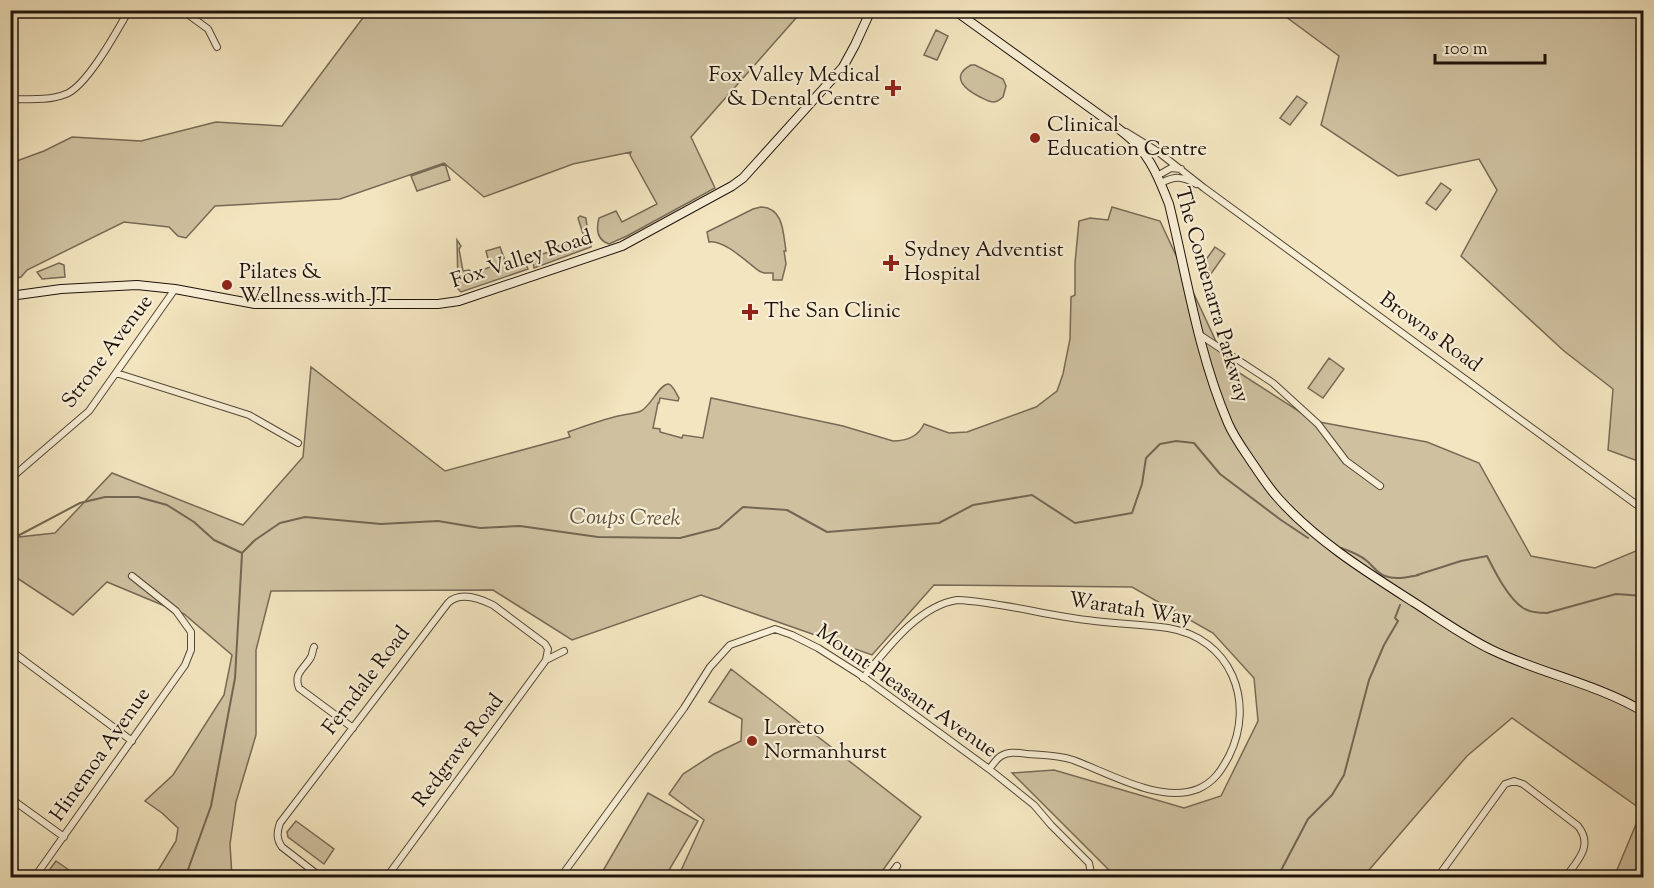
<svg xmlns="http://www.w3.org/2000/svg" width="1654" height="888" font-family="'Sorts Mill Goudy',serif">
<rect width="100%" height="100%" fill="#f3e5bf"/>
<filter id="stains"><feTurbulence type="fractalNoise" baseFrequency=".00333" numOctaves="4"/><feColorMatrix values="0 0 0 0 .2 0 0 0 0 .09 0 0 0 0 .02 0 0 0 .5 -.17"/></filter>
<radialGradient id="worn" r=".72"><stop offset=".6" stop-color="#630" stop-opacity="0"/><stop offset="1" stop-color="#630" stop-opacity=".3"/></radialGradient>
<path fill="#cfc1a0" stroke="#776a56" stroke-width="1.5" d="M793,10L796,18L691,137L715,188L627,236L609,244C597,240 596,229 599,218L616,211L622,222L657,204L630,155L631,152L573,164L484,197L444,163L340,199L215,206L186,238L178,236L169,227L124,222L27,270L21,277L11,280V163L44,151L72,137L141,141L216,122L282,126L368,11Z
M1278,11H1643V463L1608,450L1613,389L1564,351L1461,256L1497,190L1479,159L1398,176L1321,125L1339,56Z
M936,30L948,36L937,60L924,55Z
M971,65H975L1003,79L1006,86L1003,97C999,100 999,101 994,102C989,102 984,99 980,97C966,90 949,77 971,65Z
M1297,96L1307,103L1290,125L1280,118Z
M445,164L450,180L417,191L411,176Z
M1441,183L1451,190L1436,210L1426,203Z
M761,207C784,208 783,233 786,251H784L786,264L782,280H773V273H764L759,271C747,262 723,239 709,242L707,232L753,209Z
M1112,207L1160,221L1227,365L1314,421L1427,442L1479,463L1531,556L1595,568L1643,548V877H1614L1642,810L1512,718L1467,756L1363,877H1116L1012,773L1054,770L1184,808L1221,796L1258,721L1254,678L1213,633L1132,587L934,585L872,655L701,595L572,640L493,590L271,591L256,650V735L236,802L230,844L232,877H154L176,841L178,828L162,813L145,801L173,775L224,695L232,655L184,614L107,582L73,615L11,574L10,538L55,533L112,473L243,525L303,457L311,367L445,471L570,437L568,432C585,426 601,420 618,416C626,414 634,414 641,411C651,406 659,385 668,384C673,384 676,394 679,398L678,401L660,398L659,403H658L653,428L660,429V432L682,438L683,435L703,438L711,398L843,426L893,441C907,441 918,437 924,424L949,433L967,432L1036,407L1057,391L1063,374L1070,339L1071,297L1075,295V263L1079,221L1090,218L1108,220Z
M580,216L586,218C586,228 592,238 591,247L534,268L532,257L549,252L553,247L566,244L584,237L578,218Z
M457,240L461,246L459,249L463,271L469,270L472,272L485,269L490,267L486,251L500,247L506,263L523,257L528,269L461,292L458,289Z
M1215,247L1225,254L1208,278L1198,271Z
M59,263L64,265L65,277L42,279L37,272Z
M1329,358L1344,369L1323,398L1308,388Z
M731,669L921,817L878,877H678L704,820L669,794L683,774L714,754L741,741L742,719L709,702Z
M648,793L698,821L665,877H601L600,876Z
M296,821L334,849L324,864L288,837L287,832Z
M56,861L79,877H44Z"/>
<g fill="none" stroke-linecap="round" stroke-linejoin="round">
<path stroke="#736652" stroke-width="2" d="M10,540L80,503L105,497H138L167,505L194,522L214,540L242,553L255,540L280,523L305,517L381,524L438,521L480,528L520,526L598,537L680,538L719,528L743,507L787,510L827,532L939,523L973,505L1032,495L1075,523L1132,513L1142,484L1146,458L1160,444L1176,441L1194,443L1220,474L1281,520L1308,538
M1341,548C1350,551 1359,554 1367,561C1373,566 1377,573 1385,576C1396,580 1408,577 1419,575
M1417,575L1461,561L1487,556C1495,572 1508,598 1523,608C1530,612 1539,613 1547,613L1616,594L1644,596
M185,878L211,806L235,678L242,554
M1277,878L1308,819L1332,795L1344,775L1369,680L1384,645L1398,621L1395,618L1400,605"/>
<g stroke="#544838" stroke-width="8">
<path id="minor" d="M182,10L208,29L217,47
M10,99C28,99 49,101 66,94C87,86 117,31 129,10
M1126,132L1157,151L1204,188L1637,505
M1157,176L1171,168L1181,169
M1161,183C1175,176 1182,176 1196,184
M1200,335L1273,383L1318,424L1346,461L1380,486
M116,373L249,415L298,443
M10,479L89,411L175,289
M314,647C313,648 312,656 311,657C305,668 293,673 299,688L353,728
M10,650L132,741
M863,678C887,649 918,606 957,600C1001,602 1044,615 1087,620C1114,624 1141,624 1168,628C1231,638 1256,702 1229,756C1221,771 1214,782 1198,789C1160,804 1109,773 1073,760C1059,755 1043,755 1028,754C1019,753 1009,751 1001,756C996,759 993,765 989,769
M10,798L64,837
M34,878L185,665L191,650V632L176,611L132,576
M322,878L282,847C276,839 277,832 280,823L448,603C460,591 479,598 493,605L545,644L548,649L546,660
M386,878L546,660L564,651
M560,878L684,708L710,667L730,645L775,629L792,635L818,648L859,674L989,769L1034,805L1051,825L1089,863L1092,878
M888,878L897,866
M1437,878L1505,784L1514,781L1523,784L1578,826C1594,846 1577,861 1565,878"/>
</g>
<g stroke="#1f130b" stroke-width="10">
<path id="secondary" d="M954,10L1111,123C1119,129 1127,135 1134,142C1151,158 1160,181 1169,204C1187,277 1198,353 1228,423C1234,437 1243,449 1251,461C1260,474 1268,487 1278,498C1315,540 1368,573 1415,603C1440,619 1465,637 1492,650C1542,674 1595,683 1644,712
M10,296L61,289L137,285L175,289L255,304H438L459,301L622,246L732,186L743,178L843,67L855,45L871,10"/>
</g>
<use href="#minor" stroke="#f7eed5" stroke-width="6"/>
<use href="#secondary" stroke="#f7eed5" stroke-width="8"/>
</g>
<g fill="#8f2418" stroke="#f7eed5" stroke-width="2">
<path d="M890 79h6v6h6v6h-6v6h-6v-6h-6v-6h6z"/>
<circle cx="1035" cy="138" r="6"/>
<path d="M888 254h6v6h6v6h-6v6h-6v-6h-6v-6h6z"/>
<circle cx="227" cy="285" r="6"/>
<path d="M747 303h6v6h6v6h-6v6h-6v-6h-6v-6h6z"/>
<circle cx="752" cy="741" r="6"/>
</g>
<g text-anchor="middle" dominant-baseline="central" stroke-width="4.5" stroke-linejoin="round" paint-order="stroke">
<g font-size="21" fill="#1f130b" stroke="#f7eed5" text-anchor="start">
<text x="880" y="76" text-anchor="end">Fox Valley Medical<tspan x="880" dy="24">&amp; Dental Centre</tspan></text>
<text x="1047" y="126">Clinical<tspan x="1047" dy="24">Education Centre</tspan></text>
<text x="904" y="251">Sydney Adventist<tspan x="904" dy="24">Hospital</tspan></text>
<text x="239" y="273">Pilates &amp;<tspan x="239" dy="24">Wellness with JT</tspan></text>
<text x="764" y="312">The San Clinic</text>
<text x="764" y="729">Loreto<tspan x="764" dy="24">Normanhurst</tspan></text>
</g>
<g font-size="21" fill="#1f130b" stroke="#f7eed5">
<text transform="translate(522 260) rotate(-18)">Fox Valley Road</text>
<text transform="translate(1211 295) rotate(74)">The Comenarra Parkway</text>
<text transform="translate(1430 333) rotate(36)">Browns Road</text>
<text transform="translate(108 352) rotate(-53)">Strone Avenue</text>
<text transform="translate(1130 610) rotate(9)">Waratah Way</text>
<text transform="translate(367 681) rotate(-53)">Ferndale Road</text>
<text transform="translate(906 692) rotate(35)">Mount Pleasant Avenue</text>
<text transform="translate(459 751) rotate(-53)">Redgrave Road</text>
<text transform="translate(101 755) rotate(-55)">Hinemoa Avenue</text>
</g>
<g font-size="22" font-style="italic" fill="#5e5241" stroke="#f7eed5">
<text transform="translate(625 519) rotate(1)">Coups Creek</text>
</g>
</g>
<rect width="1654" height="888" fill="none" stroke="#f3e5bf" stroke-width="36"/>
<rect x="12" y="12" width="1630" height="864" fill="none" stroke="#1f130b" stroke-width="3"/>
<rect x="18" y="18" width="1618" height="852" fill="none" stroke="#1f130b" stroke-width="1.5"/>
<path d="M1435 54v9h110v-9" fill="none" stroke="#1f130b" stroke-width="3"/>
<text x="1444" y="54" font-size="18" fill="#1f130b" stroke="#f7eed5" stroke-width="4.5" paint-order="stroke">100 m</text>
<rect width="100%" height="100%" filter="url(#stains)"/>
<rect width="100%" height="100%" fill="url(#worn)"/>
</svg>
